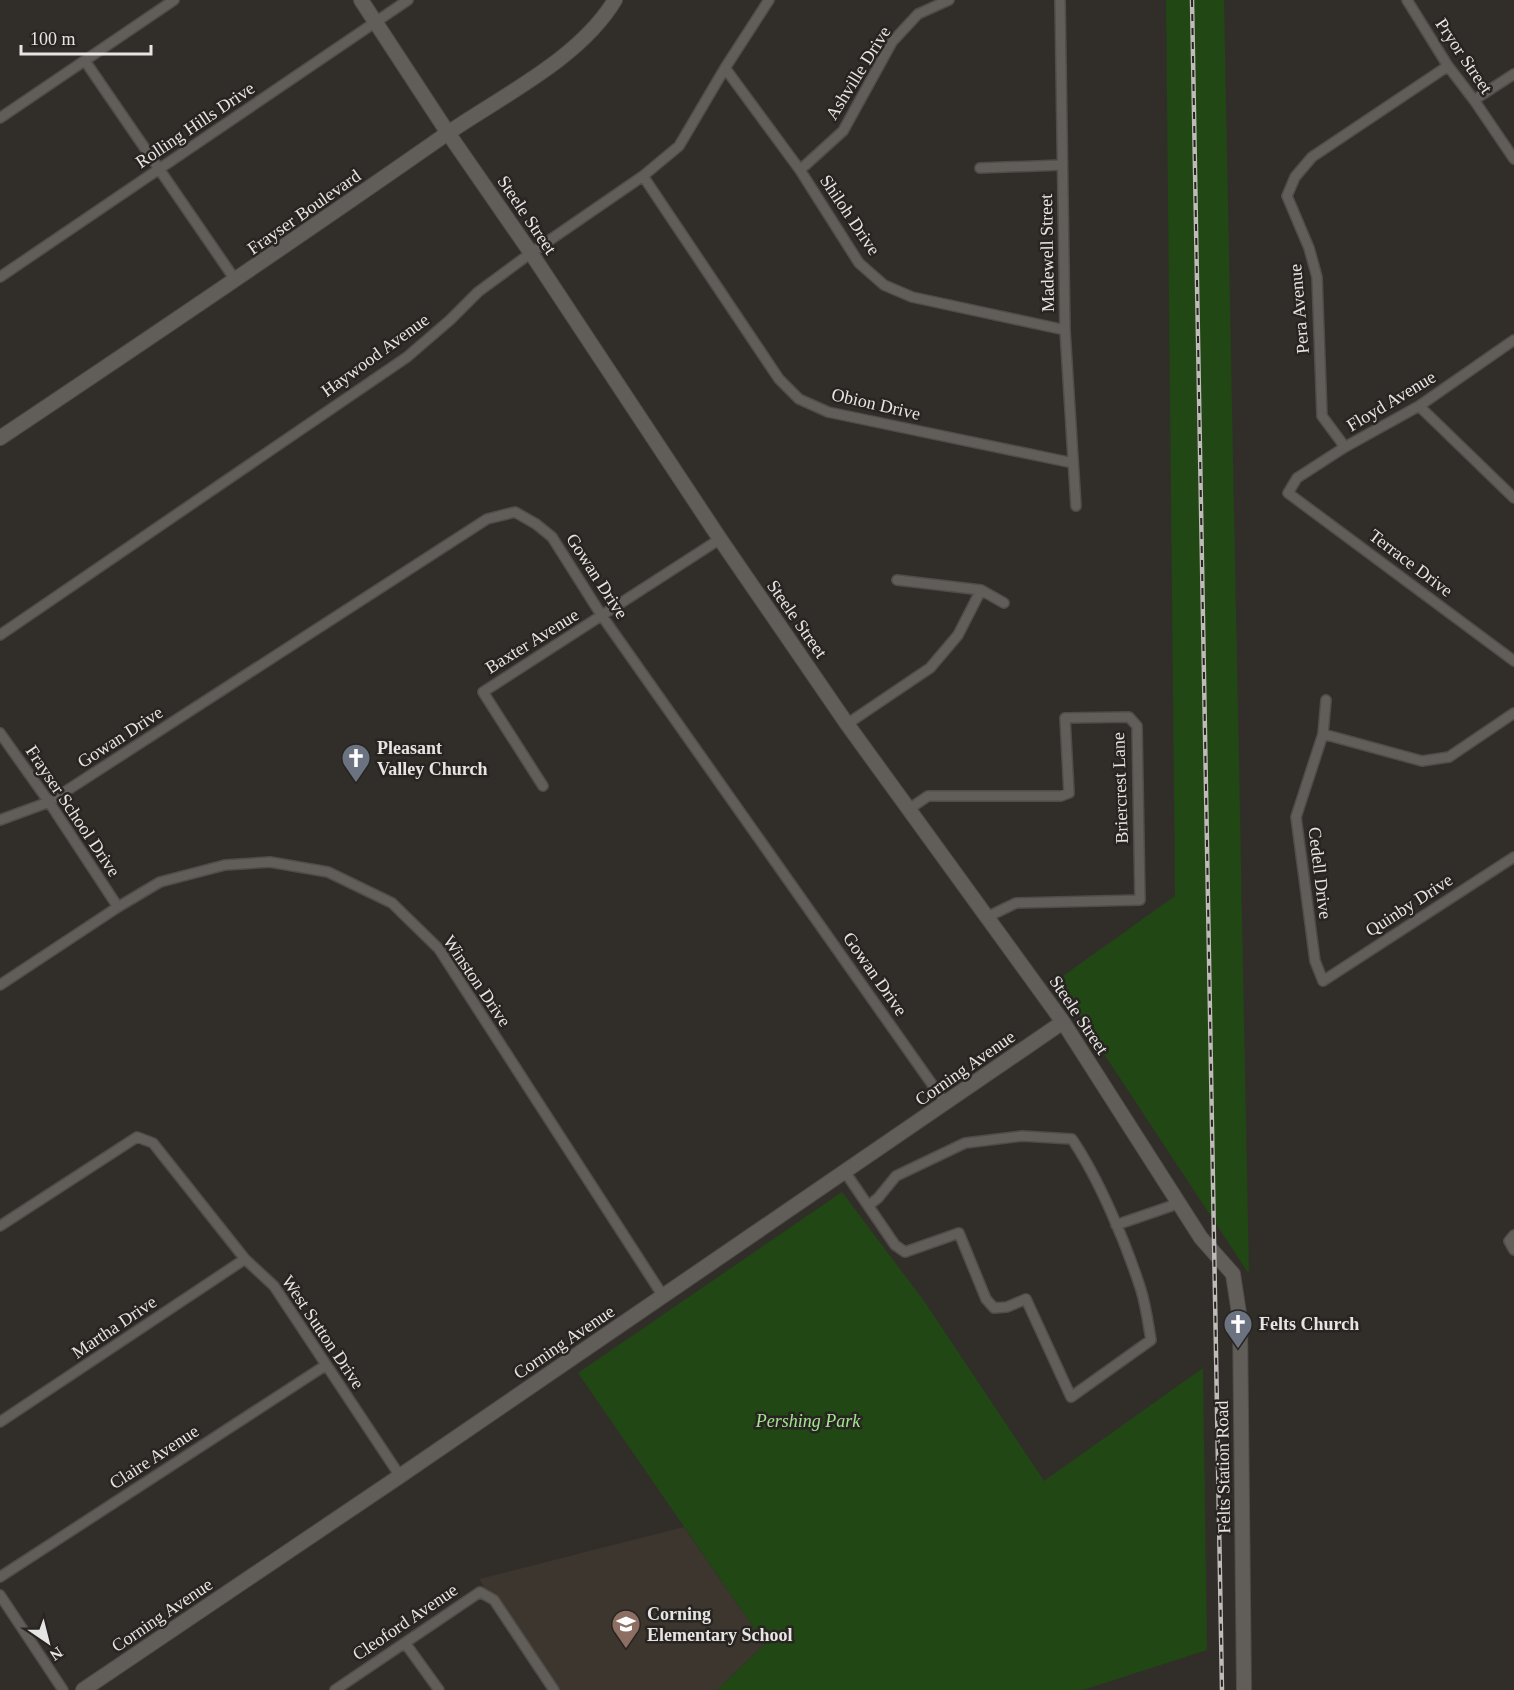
<svg xmlns="http://www.w3.org/2000/svg" width="1514" height="1690" font-family="Georgia,serif">
<rect width="100%" height="100%" fill="#312e2a"/>
<path fill="#3d362e" d="M684,1527L765,1644L717,1690H548L479,1579Z"/>
<path fill="#214714" d="M1166,0H1224L1249,1274L1056,981L1175,896Z
M842,1192L924,1301L1044,1481L1203,1368L1207,1650L1083,1690H717L765,1644L578,1373Z"/>
<g fill="none" stroke-linecap="round" stroke-linejoin="round">
<g stroke="#4f4c49" stroke-width="12">
<path id="street" d="M1060,0L1065,330L1076,506
M1407,0L1448,66L1474,100L1514,159
M85,61L236,281
M725,68L800,170L859,263L884,285L912,297L1065,330
M1474,100L1514,74
M0,118L174,0
M980,168L1062,165
M800,170L843,131L892,42L918,14L949,0
M643,176L779,379L799,399L828,412L1073,463
M0,277L408,0
M1514,340L1419,406L1345,447L1297,478L1288,493L1514,661
M1419,406L1514,498
M1345,447L1322,416L1317,277L1309,248L1287,196L1295,177L1312,157L1448,66
M897,580L981,590L1004,603
M0,635L407,357L450,320L478,292L531,253L643,176L679,146L725,68L769,0
M1326,700L1323,734L1296,817L1315,961L1323,981L1514,857
M847,724L930,668L958,635L981,590
M0,733L49,802L118,907
M1323,734L1422,761L1449,757L1514,713
M543,786L483,692L720,539
M909,809L928,796H1061L1069,793L1065,718L1129,717L1137,726L1140,900L1016,903L987,917
M0,820L49,802L487,519L515,512L536,524L552,537L602,616L946,1104
M0,985L118,907L160,882L225,865L270,862L328,872L392,903L439,949L663,1296
M845,1172L895,1245L905,1252L959,1233L986,1299L994,1308L1007,1307L1026,1299L1071,1397L1151,1340C1148,1323 1146,1306 1141,1290C1126,1243 1099,1179 1072,1139L1022,1136L965,1143L896,1176L878,1198L869,1205
M1116,1225L1180,1203
M0,1226L137,1137L153,1143L245,1259L274,1286L400,1476
M1514,1235L1509,1241L1514,1250
M0,1422L245,1259
M0,1577L326,1365
M0,1595L63,1690
M405,1643L439,1690
M335,1690L480,1592L494,1600L554,1690"/>
</g>
<g stroke="#4f4c49" stroke-width="16">
<path id="secondary" d="M361,0L448,133L531,253L720,539L847,724L1063,1022L1201,1238L1233,1274L1240,1320L1244,1690
M0,438C148,339 296,239 442,137C499,97 579,60 615,0
M83,1690L400,1476L1063,1022"/>
</g>
<use href="#street" stroke="#615e5a" stroke-width="9"/>
<use href="#secondary" stroke="#615e5a" stroke-width="14"/>
<g stroke="#bebbb9" stroke-width="4.5">
<path id="rail" d="M1192,0L1222,1690"/>
</g>
<use href="#rail" stroke="#272421" stroke-width="2" stroke-dasharray="7" stroke-linecap="butt"/>
</g>
<defs>
<g id="church-pin" transform="scale(1.5)"><path d="M0 17L-7.5 6A9.5 9.5 0 1 1 7.5 6Z" fill="#6b7280" stroke="#272421"/><path d="M-1.2-6h2.4v3.5h3.3v2.4h-3.3V6h-2.4V-.1h-3.3v-2.4h3.3Z" fill="#fff"/></g>
<g id="school-pin" transform="scale(1.5)"><path d="M0 17L-7.5 6A9.5 9.5 0 1 1 7.5 6Z" fill="#8d6e63" stroke="#272421"/><path d="M0-5L7-2L0 1L-7-2ZM-4 1L0 2.5L4 1V4Q0 6-4 4Z" fill="#fff"/></g>
</defs>
<g fill-rule="evenodd">
<use href="#church-pin" x="356" y="758"/>
<use href="#church-pin" x="1238" y="1324"/>
<use href="#school-pin" x="626" y="1624"/>
</g>
<g text-anchor="middle" dominant-baseline="central" stroke-width="5" stroke-linejoin="round" paint-order="stroke">
<g font-size="18" fill="#e7e5e3" stroke="#272421">
<text transform="translate(1464 56) rotate(56)">Pryor Street</text>
<text transform="translate(858 73) rotate(-58)">Ashville Drive</text>
<text transform="translate(195 125) rotate(-34)">Rolling Hills Drive</text>
<text transform="translate(304 212) rotate(-35)">Frayser Boulevard</text>
<text transform="translate(527 215) rotate(56)">Steele Street</text>
<text transform="translate(850 215) rotate(56)">Shiloh Drive</text>
<text transform="translate(1047 253) rotate(-91)">Madewell Street</text>
<text transform="translate(1299 309) rotate(-95)">Pera Avenue</text>
<text transform="translate(375 355) rotate(-36)">Haywood Avenue</text>
<text transform="translate(1391 401) rotate(-31)">Floyd Avenue</text>
<text transform="translate(876 404) rotate(13)">Obion Drive</text>
<text transform="translate(1411 563) rotate(37)">Terrace Drive</text>
<text transform="translate(597 576) rotate(57)">Gowan Drive</text>
<text transform="translate(797 619) rotate(55)">Steele Street</text>
<text transform="translate(532 641) rotate(-32)">Baxter Avenue</text>
<text transform="translate(120 737) rotate(-33)">Gowan Drive</text>
<text transform="translate(1120 788) rotate(-92)">Briercrest Lane</text>
<text transform="translate(73 811) rotate(56)">Frayser School Drive</text>
<text transform="translate(1320 873) rotate(83)">Cedell Drive</text>
<text transform="translate(1409 905) rotate(-33)">Quinby Drive</text>
<text transform="translate(875 974) rotate(55)">Gowan Drive</text>
<text transform="translate(477 981) rotate(56)">Winston Drive</text>
<text transform="translate(1079 1015) rotate(56)">Steele Street</text>
<text transform="translate(965 1068) rotate(-35)">Corning Avenue</text>
<text transform="translate(114 1327) rotate(-34)">Martha Drive</text>
<text transform="translate(323 1332) rotate(56)">West Sutton Drive</text>
<text transform="translate(564 1342) rotate(-34)">Corning Avenue</text>
<text transform="translate(154 1457) rotate(-33)">Claire Avenue</text>
<text transform="translate(1223 1467) rotate(-91)">Felts Station Road</text>
<text transform="translate(162 1615) rotate(-34)">Corning Avenue</text>
<text transform="translate(405 1622) rotate(-34)">Cleoford Avenue</text>
</g>
<g font-size="18" font-weight="bold" fill="#e7e5e3" stroke="#272421" text-anchor="start">
<text x="377" y="748">Pleasant<tspan x="377" dy="21">Valley Church</tspan></text>
<text x="1259" y="1324">Felts Church</text>
<text x="647" y="1614">Corning<tspan x="647" dy="21">Elementary School</tspan></text>
</g>
<g font-size="18" font-style="italic" fill="#a4e690" stroke="#272421">
<text x="808" y="1421">Pershing Park</text>
</g>
</g>
<g transform="translate(48 1642) rotate(145)" stroke="#272421" stroke-width="4.5" paint-order="stroke">
<path d="M0-4.5L10 22L0 15L-10 22Z" fill="#e7e5e3"/>
<text y="-9" font-size="16" font-weight="bold" text-anchor="middle" fill="#e7e5e3">N</text>
</g>
<path d="M21 45v9h130v-9" fill="none" stroke="#e7e5e3" stroke-width="3"/>
<text x="30" y="45" font-size="18" fill="#e7e5e3" stroke="#272421" stroke-width="4.5" paint-order="stroke">100 m</text>
</svg>
